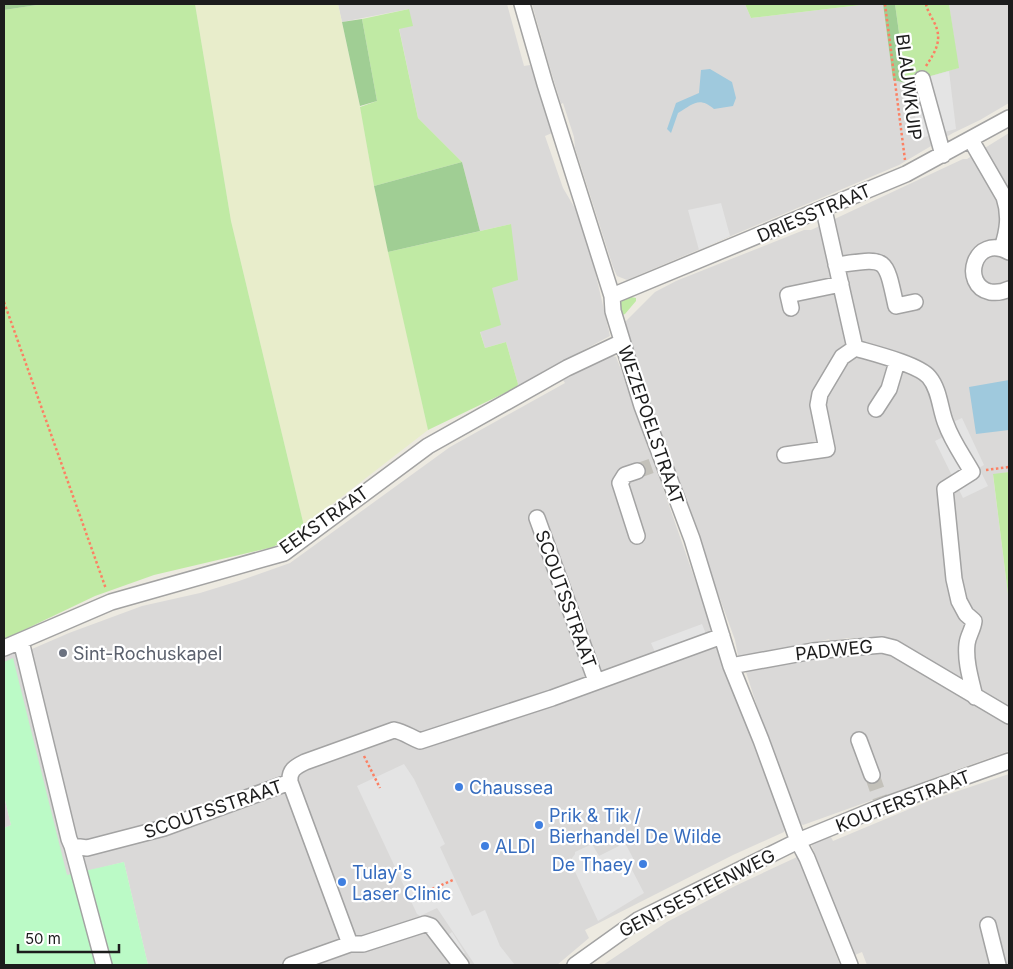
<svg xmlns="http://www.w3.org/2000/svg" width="1013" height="969" font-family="Inter,sans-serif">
<rect width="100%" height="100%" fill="#edeae1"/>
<path fill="#dad9d8" d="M338,4H507L524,66L530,65L552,133L545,136L563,188L579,215L592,258L610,336L542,372L517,387L518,384L506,342L485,348L480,331L491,288L511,224L480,231L462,162L418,118L399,28L409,9L342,22Z
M532,4H745L751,18L869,4H883L893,80L906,83L958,68L949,4H1009V103L980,120L953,133L899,165L627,280L617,276L613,267L575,148L574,137L563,103L561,104L547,58Z
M1009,133V472L993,475L1009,602V710L889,638L868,640L848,638L830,641L829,639L811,644V647L740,657L738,656L735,640L656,423L623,324L655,292L676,281L804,230H811L963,159H967Z
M610,355L616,357L626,382L740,709L786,828L784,832L733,855L585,930L589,938L557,965H148L124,862L67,876L4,662V640L32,649L69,633L142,606L200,593L239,581L290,563L450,447L565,383L563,380Z
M862,652H893L1009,722V751L803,825L800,823L761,719L745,669L760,664Z
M1009,774V965H867L862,952L855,955L849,942L811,844L831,837L833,841L931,800Z
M4,796L11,825L4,828Z
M797,857L799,858L840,965H603L667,922L735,886Z"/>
<path fill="#e8edcb" d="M195,4H338L360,106L374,186L428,430L304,526L231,221Z"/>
<path fill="#c0eaa4" d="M44,4H195L231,221L304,526L289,538L273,547L154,575L95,596L5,639L4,10Z
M745,4H869L751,18Z
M895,4H949L959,68L906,83Z
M409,9L413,26L399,29L418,118L462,162L374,186L360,107L377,101L362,19Z
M511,224L518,280L492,288L501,325L480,332L485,348L506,342L518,384L517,387L428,430L388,252Z
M631,297L636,298V301L625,314L622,315L618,305L623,300Z
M1009,472V602L993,474Z"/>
<path fill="#a0ce94" d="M4,4H44L4,10Z
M883,4H895L906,83L893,80Z
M362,19L377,101L360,106L342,22Z
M462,162L480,231L388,252L374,186Z"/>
<path fill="#bbfac6" d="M13,658L67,875L124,862L148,965H4V828L11,825L4,796V662Z"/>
<path fill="#e4e4e4" d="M949,71L956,129L921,138L906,83Z
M721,203L730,236L699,250L688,210Z
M962,418L984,465L979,468L988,486L963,498L935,441L943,437L939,428Z
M702,624L706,634L655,652L651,643Z
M404,764L414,779L445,844L440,847L472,916L485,910L500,946L515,965H475L437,908L420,916L417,914L357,786Z
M625,843L633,858L630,866L644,893L598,921L570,861L575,854V852L592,844L599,856Z
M452,932L465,953L461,955L448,935Z"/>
<path fill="#9fc9dd" d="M710,69L732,82L736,98L733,106L714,109C699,96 693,104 678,113L671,133L667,129L676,103L699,93L701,70Z
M1009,380V430L976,434L969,387Z"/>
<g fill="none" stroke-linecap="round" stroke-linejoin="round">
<path stroke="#c3c1ba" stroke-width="15" stroke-dasharray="15 8" stroke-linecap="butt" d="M637,471L654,465
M872,775L880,798"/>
<g stroke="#a3a3a3" stroke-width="18">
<path id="minor" d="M522,4L545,84L612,296L613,311L642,406L692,539L731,666L761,740L798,841L807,858L850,965
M922,79L943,155
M971,140L1004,197C1010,215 1008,230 1002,248
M824,210L855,348
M1009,252C974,233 960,285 990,292C997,293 1003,292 1009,289
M836,265C887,258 885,255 896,306L915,302
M612,296L906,174L1009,118
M791,308L788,295L841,284
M876,409L889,389L897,362
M785,455L827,449L818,405L820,394L842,357L855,348C872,353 918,364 929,377C940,390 940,410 946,424C952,441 963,456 972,472L945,489L954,579L959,601L966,614L974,621C973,630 968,635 967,644C965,661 971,680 975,697
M537,518L596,681
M637,536L620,483L625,475L637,471
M21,641L69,839L72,846L87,848L164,828L290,782C289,770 295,767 305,762L394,730C404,732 410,737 420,741L552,698L722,636
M4,648L111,602L284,553L428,446L567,368L622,342
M731,666L813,651L882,645L894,648L1009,716
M859,740L872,775
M290,782L350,944H363L425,924L431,926L461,965
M72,846L104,965
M988,925L998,965
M291,965L350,944
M575,965L638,920L798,841L888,804L1009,761"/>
</g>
<path stroke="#fc8063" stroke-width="2.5" stroke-dasharray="2.5 2.5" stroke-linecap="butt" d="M885,4L905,160
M926,4C927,10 931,16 934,22C943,39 936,51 926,66
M4,302L106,589
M986,470L1009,467
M364,756L380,788
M432,889L453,880"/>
<use href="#minor" stroke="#fff" stroke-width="15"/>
</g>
<circle fill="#6b7280" stroke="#fff" stroke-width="2" cx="63" cy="653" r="5"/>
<g fill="#3f7fe0" stroke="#fff" stroke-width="2">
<circle cx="459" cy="787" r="5"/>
<circle cx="539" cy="825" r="5"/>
<circle cx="485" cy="846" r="5"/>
<circle cx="643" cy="864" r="5"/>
<circle cx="342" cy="882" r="5"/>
</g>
<g text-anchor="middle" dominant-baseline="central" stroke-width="4.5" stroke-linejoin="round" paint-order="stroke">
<g font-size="18" fill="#1c1c1c" stroke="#fff">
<text transform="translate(909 87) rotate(83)">BLAUWKUIP</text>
<text transform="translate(814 213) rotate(-23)">DRIESSTRAAT</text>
<text transform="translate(651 425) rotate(71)">WEZEPOELSTRAAT</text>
<text transform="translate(324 520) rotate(-35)">EEKSTRAAT</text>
<text transform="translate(566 599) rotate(70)">SCOUTSSTRAAT</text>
<text transform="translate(834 650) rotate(-6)">PADWEG</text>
<text transform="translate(903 801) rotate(-21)">KOUTERSTRAAT</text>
<text transform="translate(213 809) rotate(-19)">SCOUTSSTRAAT</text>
<text transform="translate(697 893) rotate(-27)">GENTSESTEENWEG</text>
</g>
<g font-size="18" fill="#5b616d" stroke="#fff" text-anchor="start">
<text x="73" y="653">Sint-Rochuskapel</text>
</g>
<g font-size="18" fill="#366cbe" stroke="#fff" text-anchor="start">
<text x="469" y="787">Chaussea</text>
<text x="549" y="815">Prik &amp; Tik /<tspan x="549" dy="21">Bierhandel De Wilde</tspan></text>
<text x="495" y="846">ALDI</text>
<text x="633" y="864" text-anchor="end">De Thaey</text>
<text x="352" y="872">Tulay's<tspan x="352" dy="21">Laser Clinic</tspan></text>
</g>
</g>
<rect width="1013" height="969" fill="none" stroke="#1c1c1c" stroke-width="10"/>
<path d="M18 944v8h101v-8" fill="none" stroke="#1c1c1c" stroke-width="2.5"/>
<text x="25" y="944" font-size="15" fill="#1c1c1c" stroke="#ffffff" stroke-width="4" paint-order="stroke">50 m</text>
</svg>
